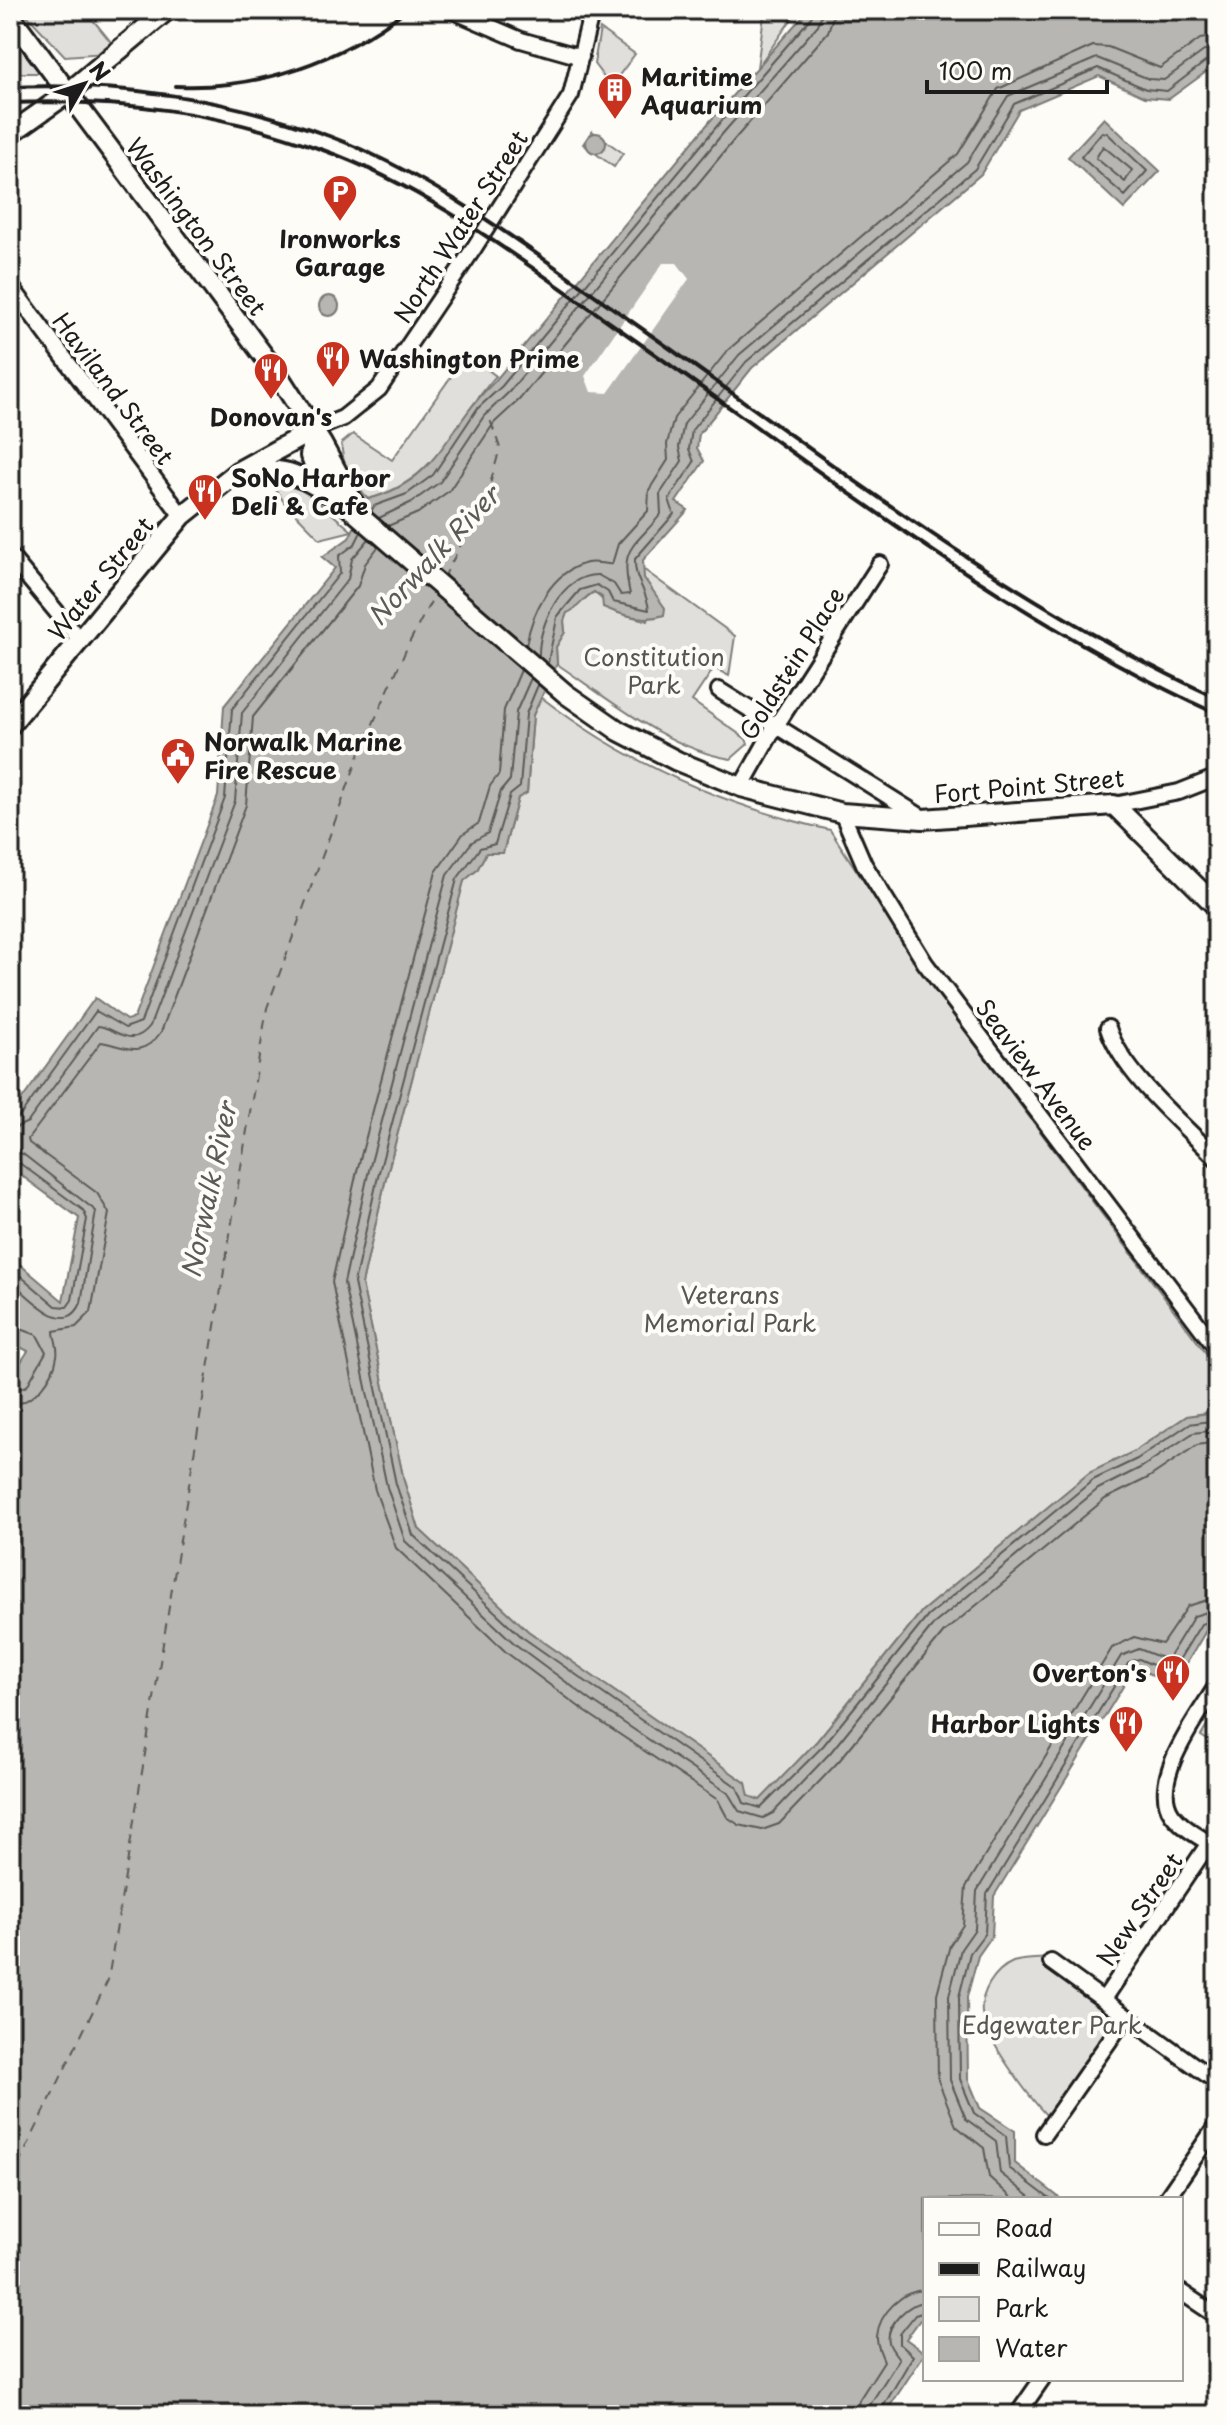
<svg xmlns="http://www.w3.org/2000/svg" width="1227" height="2425" font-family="'Playpen Sans',sans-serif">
<rect width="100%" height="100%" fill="#fdfcf7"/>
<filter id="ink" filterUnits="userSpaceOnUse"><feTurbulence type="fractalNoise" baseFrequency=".0125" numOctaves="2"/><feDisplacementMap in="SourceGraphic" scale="16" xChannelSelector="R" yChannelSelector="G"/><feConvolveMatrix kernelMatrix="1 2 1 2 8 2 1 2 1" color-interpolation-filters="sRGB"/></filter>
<g filter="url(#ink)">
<path fill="#e0dfdb" stroke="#7e7e7c" stroke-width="2" d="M22,10H85L119,52L65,56Z
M764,10H798L757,68L764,15Z
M600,29L635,54L614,82L606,80L594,64Z
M10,34L46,73H10Z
M592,131L623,153L614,167L583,144Z
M467,354L496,376C451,426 438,481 368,499L345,469L341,444L353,434L392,460Z
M270,481L305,491L352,531L320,539L284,502Z
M643,569L735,636L729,676L714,668L692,701L746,739L748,744L731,759C668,749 609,699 557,664L556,647L565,632L564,621L567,612C580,608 582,598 594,592L616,612L648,621C655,603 658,593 643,578Z
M541,697C627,764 725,806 830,830L939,996L1217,1368V1411L1187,1416L1133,1452L1089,1473L922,1611L817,1741L760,1801L748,1796L746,1783L528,1631L419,1529L404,1481L362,1284L386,1178L464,880L477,870L486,853H503L518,798L527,793L533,715Z
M1217,1709V1746L1201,1736Z
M1057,1958L1129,2011L1054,2123C1033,2103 986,2041 982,2013C980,1993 994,1970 1013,1962C1026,1958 1043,1959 1057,1958Z"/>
<path fill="#b7b6b2" stroke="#797876" stroke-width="2" d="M808,10H1217V64L1169,99L1145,97L1099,76L1019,110L981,174L752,368L699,434L697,448L704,461L676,502L688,510L643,560L644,578L665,608L664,615C645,622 623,616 603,607L602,597L594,592C582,598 580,608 567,613L564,621L565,632L556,647L557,664L533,715L527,793L518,798L503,853H486L477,870L464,881L386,1178L362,1284L404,1481L419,1529L528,1631L746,1783L749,1796L760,1800L817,1741L922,1611L1089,1473L1133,1452L1187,1416L1217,1412V1627L1207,1629L1174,1685L1135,1667L994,1896L992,1936L978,1956L967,1997L968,2079L980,2108L1015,2131V2163L1061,2199H925V2320H920L906,2339L925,2353L884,2415H10V1379L28,1351L10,1342V1256L63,1301L79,1218L10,1167V1116L95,998L126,1020L134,1018L218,796L224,706L335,568L322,557L349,538L368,499C440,481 446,427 495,381L711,120Z
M1104,118L1160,171L1124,209L1068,157Z
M586 143a10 10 0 1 1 20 0a10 10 0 1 1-20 0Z
M319 306a10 10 0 1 1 20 0a10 10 0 1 1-20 0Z"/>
<path fill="#fdfcf7" d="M663,263H677L689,279L608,393L591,392L585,376Z"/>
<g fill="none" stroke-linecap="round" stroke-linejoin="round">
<path stroke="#5a5a58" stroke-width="2" d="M1102,132L1107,133L1147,171L1125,196L1081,157Z
M1103,146L1132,170L1125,182L1096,158Z
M371,512L374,506L407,494L433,475L477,409L502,386L717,126L811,18L813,10
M379,518L412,502L440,482L484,416L509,392L724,132L818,25L823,10
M388,526L418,513L449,491L494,423L519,400L734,140L828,32L835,10
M526,645C532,613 551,571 587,563C596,561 605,565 612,564L618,544L648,511L649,490L668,460L667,444L674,418L728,350L958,154L998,89L1093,46L1108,47L1160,68L1200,39L1217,36
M539,656C538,625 562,574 598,575L614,584L621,595L630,594C619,546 633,549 661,514L660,494L682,461L679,447L684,424L739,355L967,162L1008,96L1097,58L1149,79L1164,80L1204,51L1217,48
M548,664C550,647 555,633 557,617L580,590L597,585L608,592L613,602L649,610C647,589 634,582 635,559L674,514L669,499L694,462L689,449L692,430L746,362L975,169L1014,104L1098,68L1146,89L1167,91L1209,59L1217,58
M521,670L504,710L499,774L490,786L479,823L463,834L436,872L357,1171L332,1282L375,1490L396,1548L507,1653L586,1712L718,1800L727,1817L739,1825L762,1830L779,1824L839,1761L944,1632L1105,1499L1148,1478L1197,1445L1217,1442
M531,678L516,712L510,780L501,791L488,833L472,842L447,875L368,1174L344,1283L387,1487L405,1541L515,1644L593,1702L728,1793L739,1811L763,1818L773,1813L830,1753L935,1623L1098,1489L1142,1467L1193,1433L1217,1430
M538,685L526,714L520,787L510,795L495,844L480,848L457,879L378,1176L354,1283L396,1484L413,1535L522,1637L737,1787L744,1803L761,1808L823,1746L928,1616L1093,1480L1137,1459L1189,1424L1217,1420
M10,1120L20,1116L96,1011L125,1028L141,1022L225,798L232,709L340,573L339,556L355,544L361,532
M10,1130L28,1122L98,1026C117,1028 131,1050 150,1026L235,801L242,713L348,579L352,559L369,539
M10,1151L23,1154L96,1211L81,1303C65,1340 27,1294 10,1280
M10,1161L18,1162L83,1210L87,1219L72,1300L67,1307L56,1306L10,1267
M10,1325L37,1335L46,1352L27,1386L10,1392
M10,1405C33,1404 54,1378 57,1356C59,1347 54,1339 54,1331L76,1327L91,1312L109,1213L97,1193L29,1143L28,1139L101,1042C125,1046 141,1060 161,1032L246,805L253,717L358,586L365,564L378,547
M1013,2199L989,2177L984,2148L956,2126L938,2080L937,1994L950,1945L963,1925L966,1887L1112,1648L1134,1637L1162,1644L1188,1606L1217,1597
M1033,2199L1000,2173L996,2141L966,2119L950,2080L949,1996L961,1949L975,1929L977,1891L1121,1656L1139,1649L1167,1660L1194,1616L1217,1609
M1050,2199L1009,2168L1006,2136L974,2113L960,2079L959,1997L970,1953L985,1933L987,1894L1129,1662L1139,1659L1171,1673L1201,1624L1217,1619
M856,2415L859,2400L884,2361C881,2353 876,2345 877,2336C879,2313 903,2290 925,2290
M868,2415L871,2403L899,2359C896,2354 891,2349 889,2343C885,2325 909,2302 925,2302
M878,2415L913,2356L900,2344V2334L915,2315L925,2312"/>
<path stroke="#5a5a58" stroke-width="2" stroke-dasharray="10 8" stroke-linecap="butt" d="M443,579L487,495L500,448L487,411
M10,2182L108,1980L267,1008L359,755L410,641L436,592"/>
<g stroke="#1c1c1c" stroke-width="20">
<path id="minor" d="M451,10L521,40L581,57
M10,285L182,516
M313,430L343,418L379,389L474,248L571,95L592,10
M10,556L80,640
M719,690L923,818
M741,787L772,732L880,564
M1114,805L1179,792L1217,777
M842,813L864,864L925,963L1217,1349
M1108,1028C1123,1074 1183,1124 1217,1159
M1217,1685C1199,1715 1148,1780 1172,1814C1183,1829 1202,1838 1217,1848
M1051,1962L1217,2082
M1104,1999L1209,1843
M1044,2134L1126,2017
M1166,2199L1217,2125
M1181,2292L1217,2316
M1017,2415L1042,2379"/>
</g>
<g stroke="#1c1c1c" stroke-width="24">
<path id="major" d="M10,15L278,375L322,444L357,509
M10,134L68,93L167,10
M313,430L310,456L328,489L566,694L619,731L677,761L741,787L842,813L923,819L1114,805L1217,907
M244,471C284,468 294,472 328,493
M10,725L182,516L237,472L313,430"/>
</g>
<use href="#minor" stroke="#fdfcf7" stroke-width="14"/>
<use href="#major" stroke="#fdfcf7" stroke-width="18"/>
<path stroke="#1c1c1c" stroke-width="4" d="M175,86C259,90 340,61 406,10
M10,87C122,83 224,97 329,136C438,177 530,250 624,316C814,449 1005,601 1217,698
M10,103C123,99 216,111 323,150C429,188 520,260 612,324C809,461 998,614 1217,714"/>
</g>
</g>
<defs>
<g id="building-pin" transform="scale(1.8)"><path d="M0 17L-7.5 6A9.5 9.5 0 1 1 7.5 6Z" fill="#c8321e" stroke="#fdfcf7"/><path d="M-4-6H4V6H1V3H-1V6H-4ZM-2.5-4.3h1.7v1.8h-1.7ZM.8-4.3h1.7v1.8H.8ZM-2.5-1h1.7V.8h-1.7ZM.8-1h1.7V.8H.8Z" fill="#fff"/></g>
<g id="parking-pin" transform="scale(1.8)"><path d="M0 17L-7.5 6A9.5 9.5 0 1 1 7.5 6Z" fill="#c8321e" stroke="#fdfcf7"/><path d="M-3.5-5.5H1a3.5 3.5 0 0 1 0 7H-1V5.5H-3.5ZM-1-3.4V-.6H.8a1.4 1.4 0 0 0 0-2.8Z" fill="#fff"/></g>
<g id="restaurant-pin" transform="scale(1.8)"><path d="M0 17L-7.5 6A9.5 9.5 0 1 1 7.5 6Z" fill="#c8321e" stroke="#fdfcf7"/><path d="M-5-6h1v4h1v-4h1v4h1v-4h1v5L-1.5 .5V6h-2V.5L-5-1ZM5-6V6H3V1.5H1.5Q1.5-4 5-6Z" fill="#fff"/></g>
<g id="civic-pin" transform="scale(1.8)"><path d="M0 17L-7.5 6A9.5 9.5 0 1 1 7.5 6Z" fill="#c8321e" stroke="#fdfcf7"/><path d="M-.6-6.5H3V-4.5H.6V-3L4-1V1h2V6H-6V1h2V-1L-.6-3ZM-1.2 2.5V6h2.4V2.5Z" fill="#fff"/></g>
</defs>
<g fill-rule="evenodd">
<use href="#building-pin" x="615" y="90"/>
<use href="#parking-pin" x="340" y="192"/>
<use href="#restaurant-pin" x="333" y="358"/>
<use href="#restaurant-pin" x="271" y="370"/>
<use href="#restaurant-pin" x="205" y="491"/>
<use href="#civic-pin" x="178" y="755"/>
<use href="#restaurant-pin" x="1173" y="1672"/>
<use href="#restaurant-pin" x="1126" y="1723"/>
</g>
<g text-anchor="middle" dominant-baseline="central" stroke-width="8" stroke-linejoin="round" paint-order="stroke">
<g font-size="24" font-weight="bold" fill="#1c1c1c" stroke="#fdfcf7" text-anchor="start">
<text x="641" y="76">Maritime<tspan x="641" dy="28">Aquarium</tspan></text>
<text x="340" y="238" text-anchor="middle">Ironworks<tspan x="340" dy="28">Garage</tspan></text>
<text x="359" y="358">Washington Prime</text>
<text x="271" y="416" text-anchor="middle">Donovan's</text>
<text x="231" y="477">SoNo Harbor<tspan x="231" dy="28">Deli &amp; Cafe</tspan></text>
<text x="204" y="741">Norwalk Marine<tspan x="204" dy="28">Fire Rescue</tspan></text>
<text x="1147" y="1672" text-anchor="end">Overton's</text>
<text x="1100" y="1723" text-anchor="end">Harbor Lights</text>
</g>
<g font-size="24" fill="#1c1c1c" stroke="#fdfcf7">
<text transform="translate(197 226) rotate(53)">Washington Street</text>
<text transform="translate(460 226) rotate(-57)">North Water Street</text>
<text transform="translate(114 388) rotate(53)">Haviland Street</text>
<text transform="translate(100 578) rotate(-51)">Water Street</text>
<text transform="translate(791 663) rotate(-58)">Goldstein Place</text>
<text transform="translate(1029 785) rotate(-5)">Fort Point Street</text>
<text transform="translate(1037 1074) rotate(53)">Seaview Avenue</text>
<text transform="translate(1139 1909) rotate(-56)">New Street</text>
</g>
<g font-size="24" fill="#575655" stroke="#fdfcf7">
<text x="654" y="656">Constitution<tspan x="654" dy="28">Park</tspan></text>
<text x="730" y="1294">Veterans<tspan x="730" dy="28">Memorial Park</tspan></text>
<text x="1052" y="2024">Edgewater Park</text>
</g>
<g font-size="26" font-style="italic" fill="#5a5a58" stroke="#fdfcf7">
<text transform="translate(433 555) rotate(-47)">Norwalk River</text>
<text transform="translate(208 1190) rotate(-78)">Norwalk River</text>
</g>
</g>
<rect width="1227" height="2425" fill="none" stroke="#fdfcf7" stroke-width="40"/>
<rect x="20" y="20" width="1187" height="2385" fill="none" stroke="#1c1c1c" stroke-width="3" filter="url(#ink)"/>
<rect x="923" y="2197" width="260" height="184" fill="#fdfcf7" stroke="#a3a29f" stroke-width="2"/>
<rect x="939" y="2223" width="40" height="12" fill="#fdfcf7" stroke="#a3a29f" stroke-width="2"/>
<text x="995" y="2237" font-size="24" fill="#1c1c1c">Road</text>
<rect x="939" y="2263" width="40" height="12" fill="#1c1c1c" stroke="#a3a29f" stroke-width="2"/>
<text x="995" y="2277" font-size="24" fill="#1c1c1c">Railway</text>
<rect x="939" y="2297" width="40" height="24" fill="#e0dfdb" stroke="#a3a29f" stroke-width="2"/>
<text x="995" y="2317" font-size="24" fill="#1c1c1c">Park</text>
<rect x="939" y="2337" width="40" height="24" fill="#b7b6b2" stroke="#a3a29f" stroke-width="2"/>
<text x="995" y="2357" font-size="24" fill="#1c1c1c">Water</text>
<g transform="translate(84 84) rotate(51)" stroke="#fdfcf7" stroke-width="6" paint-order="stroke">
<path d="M0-6L14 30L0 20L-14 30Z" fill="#1c1c1c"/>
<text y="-12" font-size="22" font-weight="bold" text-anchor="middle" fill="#1c1c1c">N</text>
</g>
<path d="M927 80v12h180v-12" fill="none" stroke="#1c1c1c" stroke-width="4"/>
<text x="939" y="80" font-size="24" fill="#1c1c1c" stroke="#fdfcf7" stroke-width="6" paint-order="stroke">100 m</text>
</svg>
